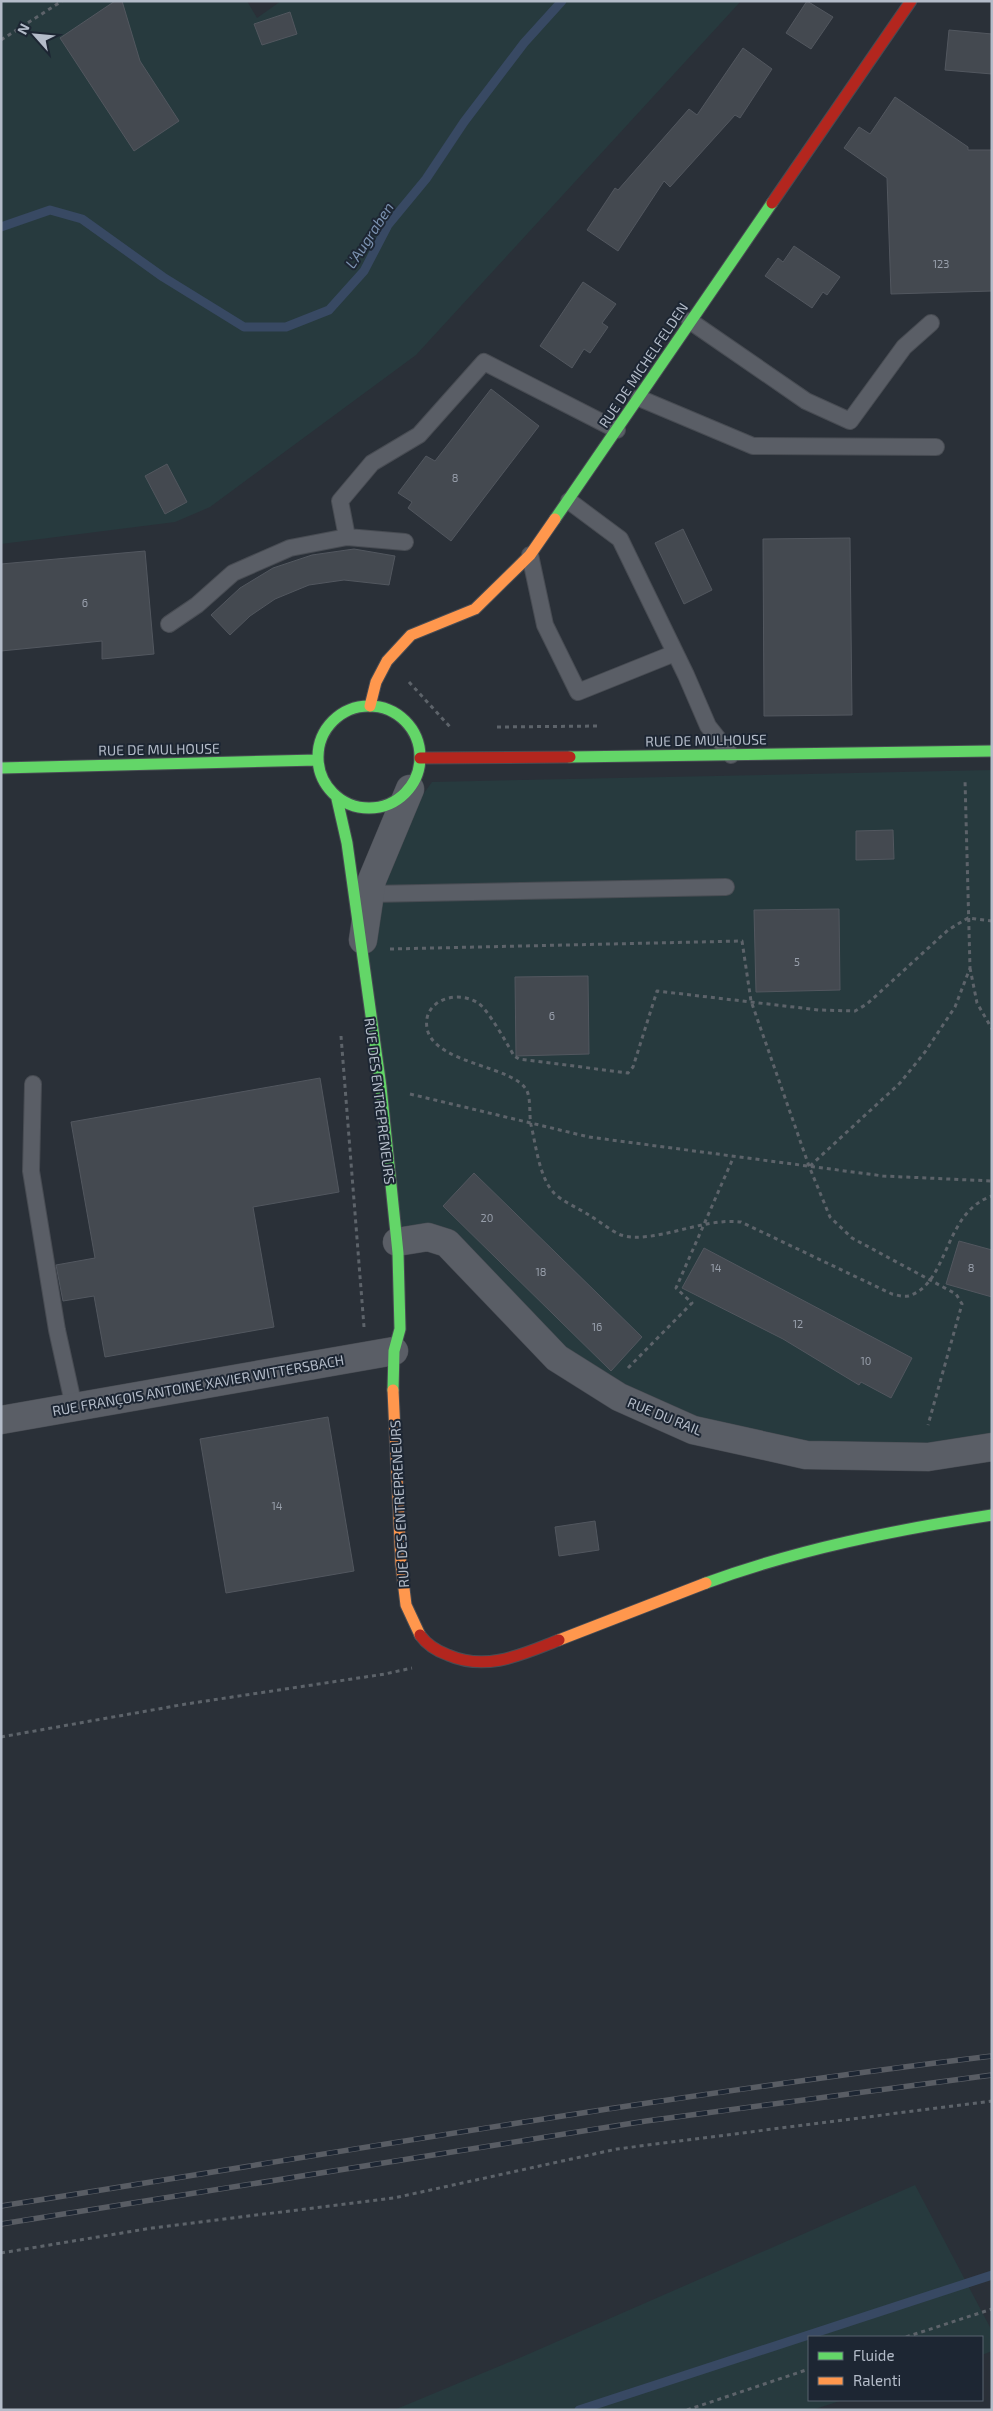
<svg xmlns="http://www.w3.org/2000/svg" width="993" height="2411" font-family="'Exo 2',sans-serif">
<rect width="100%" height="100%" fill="#2a3038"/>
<path fill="#273a3e" d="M1,1H247L257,18L281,1H741L416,355L210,507L175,522L1,544Z
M992,770V1447L806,1455L619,1397L447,1243L397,1242L362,949L405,820L432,782Z
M915,2185L992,2331V2351L982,2355V2337H809V2400H843L812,2410H394L524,2356Z"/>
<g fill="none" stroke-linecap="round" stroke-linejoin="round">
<path stroke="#384963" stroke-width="9" d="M1,227L50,210L82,219L163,277L244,327H286L329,310L364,271L388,225L426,179L464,122L524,43L562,1
M579,2410L992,2275"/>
</g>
<path fill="#444950" stroke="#52575f" d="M115,1H122L140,61L179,121L134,151L60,38Z
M807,1L833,17L811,49L786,33Z
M290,12L297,34L262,45L254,24Z
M949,30L992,34V74L945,70Z
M743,48L772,69L740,118L735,115L670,187L664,181L618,251L587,230L615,188L618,190L689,109L697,115Z
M895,97L968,147V150H992V291L891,294L887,178L844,148L859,127L870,134Z
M794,246L840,277L827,295L823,292L812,308L765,276L778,258L783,262Z
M583,282L616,304L602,323L608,327L590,353L584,349L572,368L540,346Z
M491,389L539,426L451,541L408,508L412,502L398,493L426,456L435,461Z
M167,464L187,502L165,514L145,476Z
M683,529L712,590L684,604L655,543Z
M850,538L852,715L764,716L763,539Z
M354,549L395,556L389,585L344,580L309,585L275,599L250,616L230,635L211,615L240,588L273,568L312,555Z
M145,551L154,654L102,659V641L1,651V564Z
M893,830L894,859L856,860V831Z
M839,909L840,990L756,992L754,910Z
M588,976L589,1054L516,1056L515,977Z
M320,1078L339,1192L253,1207L274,1327L105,1357L94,1296L63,1301L56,1265L95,1258L71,1122Z
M474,1173L642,1337L611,1371L443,1206Z
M959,1241L992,1250V1297L946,1284Z
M704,1248L912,1358L891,1398L861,1382L859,1385L783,1339L682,1288Z
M328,1417L354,1571L226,1593L200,1439Z
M595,1521L599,1550L559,1556L555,1527Z"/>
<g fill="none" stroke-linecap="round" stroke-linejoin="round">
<g stroke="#484c53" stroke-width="18">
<path id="lane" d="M690,321L806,401L850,421L904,347L931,323
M639,398L753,446L936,447
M569,501L620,539L686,675L708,726L731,755
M347,537L405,542
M530,555L545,625L578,692L675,653
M169,624L197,605L233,573L290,548L347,537L340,501L372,463L419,435L484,362L617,430
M370,894L726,887
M33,1084L31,1171L57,1330L74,1407"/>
</g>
<g stroke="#484c53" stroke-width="29">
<path id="street" d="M363,940L372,880L410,789
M397,1242L428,1237L447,1243L557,1358L619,1397L693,1430L806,1455L928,1457L992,1447
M1,1420L394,1351"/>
</g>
<g stroke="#484c53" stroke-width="13">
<path id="fast" d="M555,519L772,203
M318 757a51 51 0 1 1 102 0a51 51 0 1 1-102 0Z
M570,757L992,751
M1,768L318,760
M337,799L347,843L381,1087L398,1253L400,1329L394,1351L393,1390
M706,1583C799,1549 894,1530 992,1515"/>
</g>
<g stroke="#484c53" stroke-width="13">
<path id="slow" d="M370,706L376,682L387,661L411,635L475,609L530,555L555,519
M393,1390L401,1564L406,1605L420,1635
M559,1640L706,1583"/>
</g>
<g stroke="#484c53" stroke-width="13">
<path id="jam" d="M772,203L911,1
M420,758L570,757
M420,1635C427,1645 437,1651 448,1655C487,1672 523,1654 559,1640"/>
</g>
<path stroke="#5d636a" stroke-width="3" stroke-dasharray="4 4" stroke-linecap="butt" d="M1,40L62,1
M409,682L451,728
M497,727L601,726
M992,921L968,918L948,930L867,1004L855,1011L819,1010L657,991L633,1067L628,1073L519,1059L514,1056C508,1045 487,1008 478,1003C454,988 419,1003 428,1032C440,1065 515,1066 527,1091C531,1100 529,1115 531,1125C536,1145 539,1177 554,1193C563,1202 578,1208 589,1215C599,1221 611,1231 621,1235C653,1245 703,1217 741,1222L892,1294C897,1295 903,1297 908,1296C949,1285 943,1212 992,1196
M390,949L742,941L751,1001L809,1166L830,1217L852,1238L956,1294L962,1304L928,1425
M970,968L977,1003L992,1029
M341,1036L364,1327
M410,1094L589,1137L883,1176L992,1181
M810,1166L900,1083L925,1052L955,1007L970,968L965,780
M628,1368L692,1303L676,1288L734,1156
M1,1737L186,1704L385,1674L412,1668
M1,2253L152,2228L394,2198L617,2149L992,2101
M906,2337L992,2309
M687,2410L809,2369"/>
<use href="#lane" stroke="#5a5e66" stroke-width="16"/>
<use href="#street" stroke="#5a5e66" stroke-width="28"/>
<use href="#fast" stroke="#63d668" stroke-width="11"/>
<use href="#slow" stroke="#ff974d" stroke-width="11"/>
<use href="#jam" stroke="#b3261e" stroke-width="11"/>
<g stroke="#595d64" stroke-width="5.5">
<path id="rail" d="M1,2206C331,2154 660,2096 992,2056
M1,2224L646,2121L992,2075"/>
</g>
<use href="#rail" stroke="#1d2633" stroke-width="4" stroke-dasharray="11" stroke-linecap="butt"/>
</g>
<g text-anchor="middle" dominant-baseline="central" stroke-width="4" stroke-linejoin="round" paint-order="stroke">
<g font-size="11" fill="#989fab">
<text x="941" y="263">123</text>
<text x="455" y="477">8</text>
<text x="85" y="602">6</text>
<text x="797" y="961">5</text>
<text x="552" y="1015">6</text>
<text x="487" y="1217">20</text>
<text x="716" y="1267">14</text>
<text x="971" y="1267">8</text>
<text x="541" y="1271">18</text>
<text x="798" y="1323">12</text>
<text x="597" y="1326">16</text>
<text x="866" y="1360">10</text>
<text x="277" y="1505">14</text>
</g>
<g font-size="14" fill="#b4bcc9" stroke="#1d2633">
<text transform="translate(643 365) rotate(-56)">RUE DE MICHELFELDEN</text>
<text transform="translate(706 740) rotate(-1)">RUE DE MULHOUSE</text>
<text transform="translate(159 749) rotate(-1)">RUE DE MULHOUSE</text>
<text transform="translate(380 1101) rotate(83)">RUE DES ENTREPRENEURS</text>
<text transform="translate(198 1385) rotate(-10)">RUE FRANÇOIS ANTOINE XAVIER WITTERSBACH</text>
<text transform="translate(665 1416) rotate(22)">RUE DU RAIL</text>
<text transform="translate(399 1504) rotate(-93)">RUE DES ENTREPRENEURS</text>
</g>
<g font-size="15" font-style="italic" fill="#7c92b1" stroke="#1d2633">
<text transform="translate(369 235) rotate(-57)">L'Augraben</text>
</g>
</g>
<rect width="993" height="2411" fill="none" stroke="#b4bcc9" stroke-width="5"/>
<rect x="808" y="2336" width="175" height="65" fill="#1d2633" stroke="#59626f"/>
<rect x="818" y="2352" width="25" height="8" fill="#63d668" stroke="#59626f"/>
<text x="853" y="2361" font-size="15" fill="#b4bcc9">Fluide</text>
<rect x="818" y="2377" width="25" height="8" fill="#ff974d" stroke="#59626f"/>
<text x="853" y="2386" font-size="15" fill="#b4bcc9">Ralenti</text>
<g transform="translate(35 35) rotate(297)" stroke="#1d2633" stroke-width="4" paint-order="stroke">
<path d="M0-4L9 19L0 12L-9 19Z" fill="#b4bcc9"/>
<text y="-8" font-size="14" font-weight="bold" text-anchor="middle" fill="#b4bcc9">N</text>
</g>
</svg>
